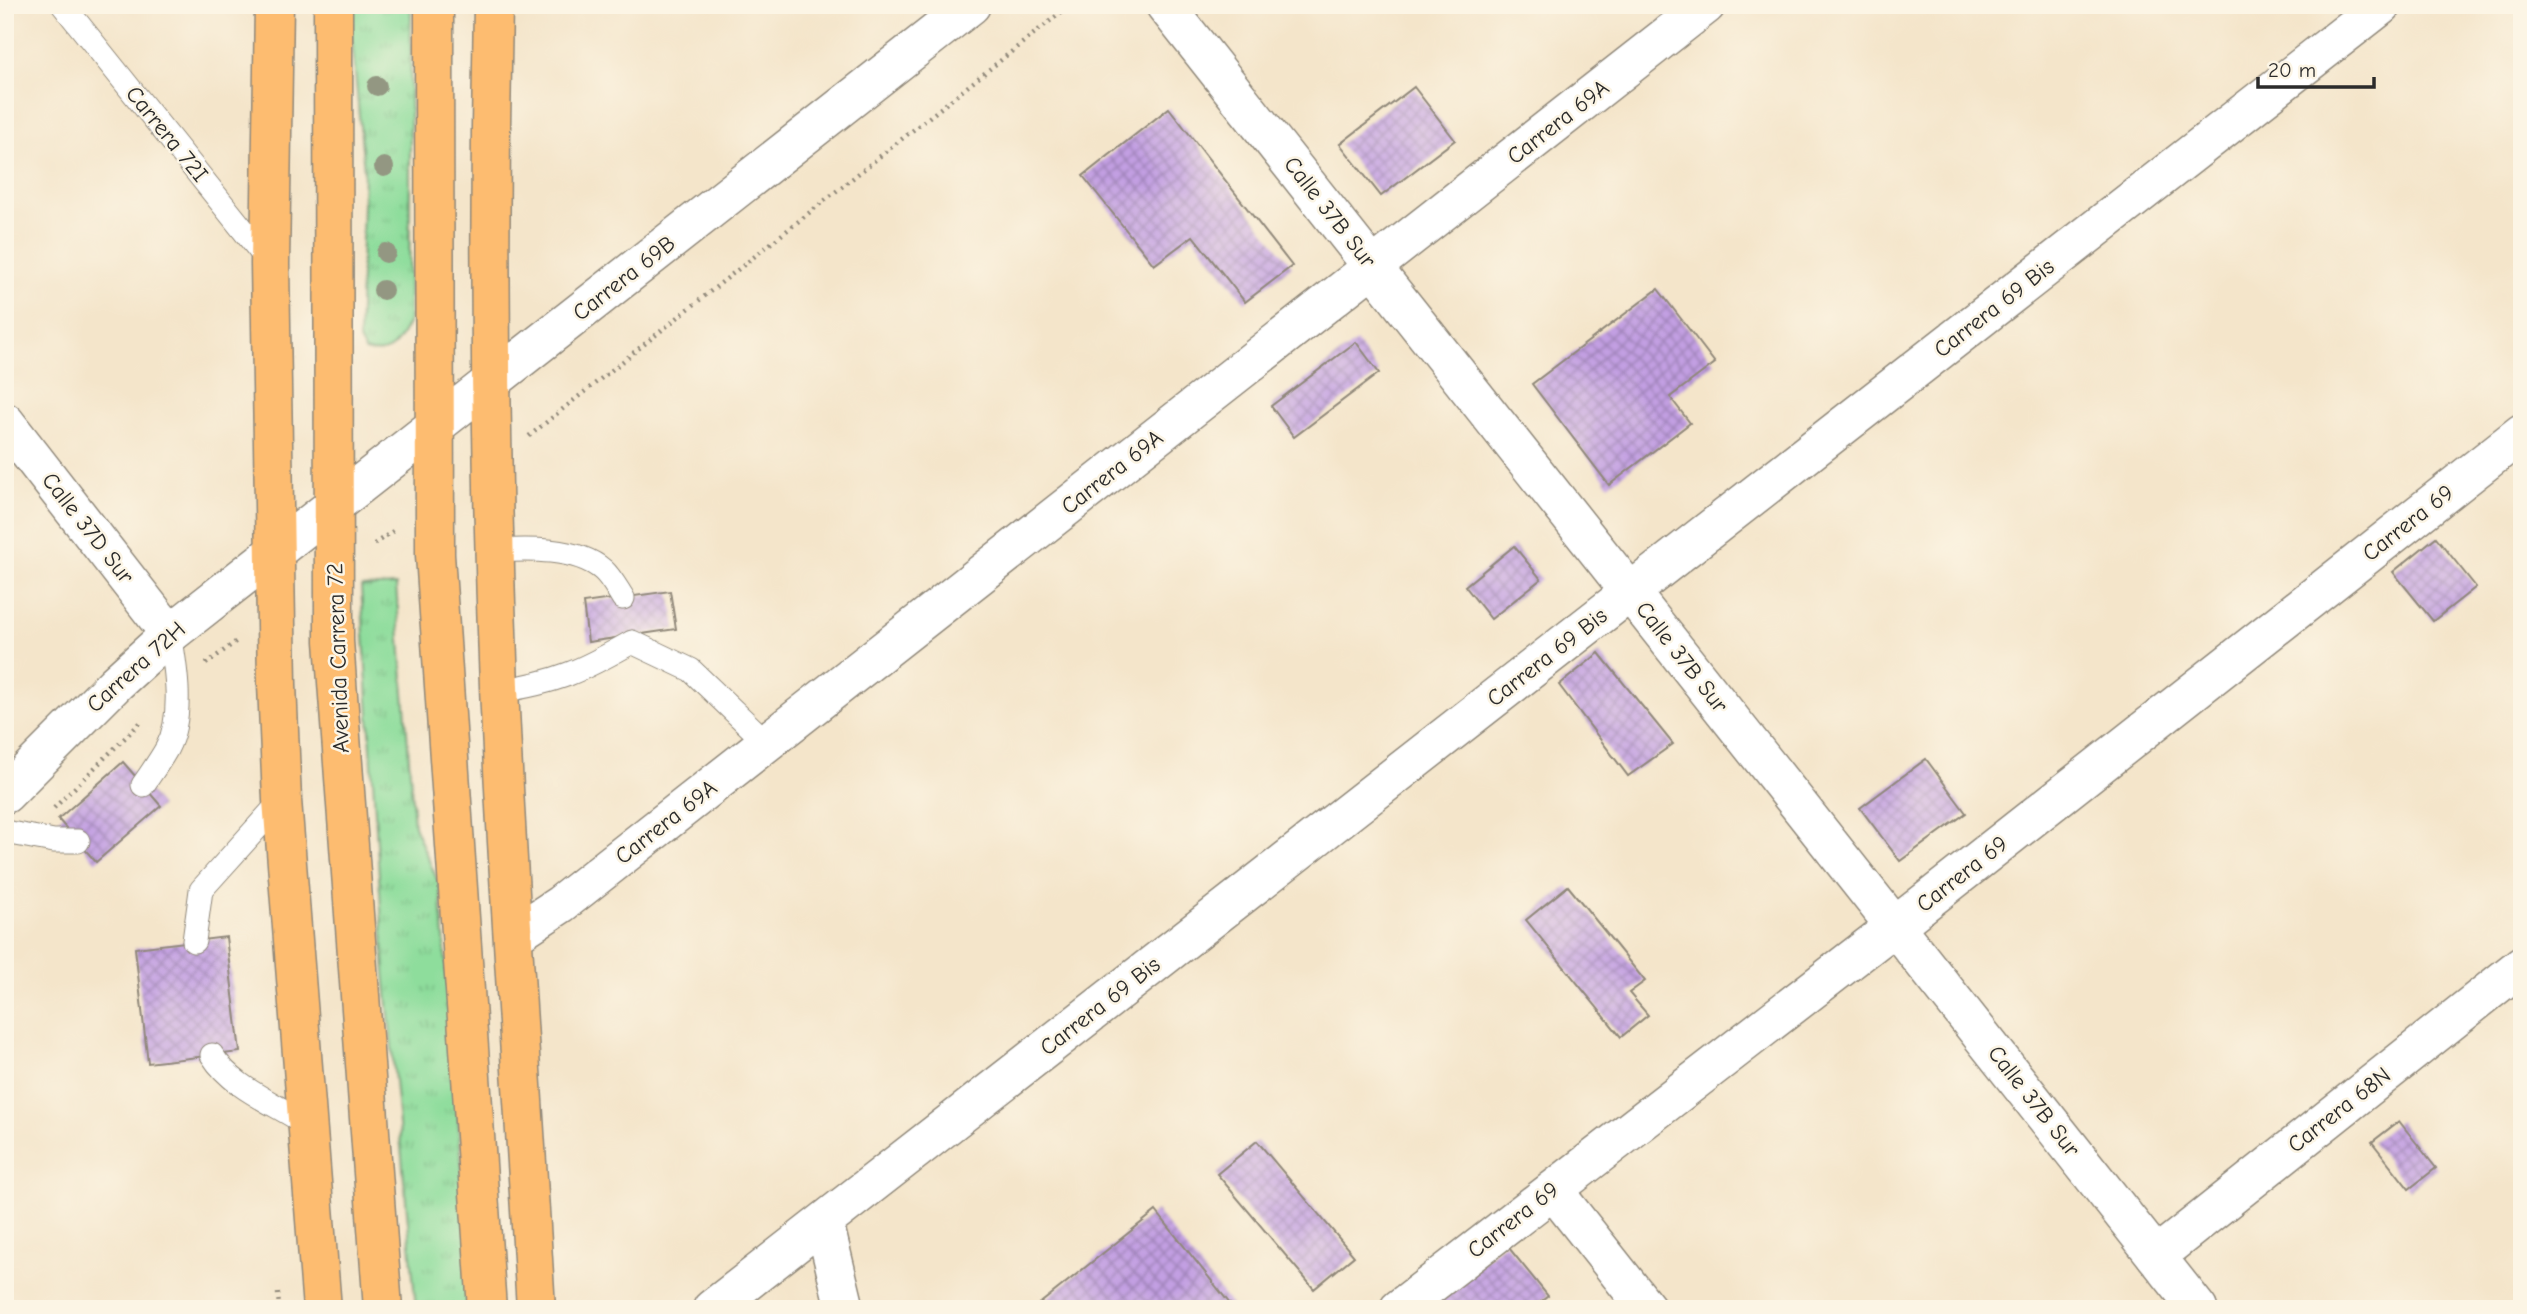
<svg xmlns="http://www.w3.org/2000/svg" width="2527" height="1314" font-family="'Comic Neue',sans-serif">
<defs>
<pattern id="grass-tufts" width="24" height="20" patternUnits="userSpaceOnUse" patternTransform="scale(1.75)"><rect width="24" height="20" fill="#8edd9c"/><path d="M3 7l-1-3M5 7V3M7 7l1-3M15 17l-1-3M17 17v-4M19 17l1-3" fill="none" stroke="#7bbe87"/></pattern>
<pattern id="building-cross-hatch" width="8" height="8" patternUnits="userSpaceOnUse" patternTransform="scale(1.75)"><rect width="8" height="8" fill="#c29fe2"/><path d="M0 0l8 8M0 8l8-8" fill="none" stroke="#9e82b7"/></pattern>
</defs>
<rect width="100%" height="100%" fill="#fcf5e5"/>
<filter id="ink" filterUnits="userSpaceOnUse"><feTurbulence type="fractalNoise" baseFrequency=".0143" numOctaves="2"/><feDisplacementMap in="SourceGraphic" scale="14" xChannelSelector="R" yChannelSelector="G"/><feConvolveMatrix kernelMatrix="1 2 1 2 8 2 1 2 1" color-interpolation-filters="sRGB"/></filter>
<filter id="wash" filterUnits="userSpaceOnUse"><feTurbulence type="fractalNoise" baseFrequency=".00686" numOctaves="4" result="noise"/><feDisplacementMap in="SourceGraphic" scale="28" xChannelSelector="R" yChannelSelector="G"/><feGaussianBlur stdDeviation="1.57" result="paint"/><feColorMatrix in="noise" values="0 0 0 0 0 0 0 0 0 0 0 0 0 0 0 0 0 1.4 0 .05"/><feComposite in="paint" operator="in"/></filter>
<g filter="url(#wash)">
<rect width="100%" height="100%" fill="#f4e5ca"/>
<path fill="url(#grass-tufts)" stroke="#5c8464" stroke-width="2" d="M349,5H411L409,321C399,342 391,358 365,351L359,341L364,171Z
M396,585L414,826L440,886L473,1309H416L385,973L361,587Z"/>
<g id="blocks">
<path fill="url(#building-cross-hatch)" d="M1414,87L1455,140L1381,196L1340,144Z
M1169,108L1292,266L1245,302L1193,236L1154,265L1083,176Z
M1658,289L1715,363L1670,397L1690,423L1609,485L1532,384Z
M1356,342L1379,373L1294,437L1271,406Z
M2436,537L2476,587L2433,621L2393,572Z
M1514,546L1541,579L1491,619L1465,586Z
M670,591L676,629L588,642L583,603Z
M1599,653L1673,744L1628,776L1559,685Z
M1926,759L1966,813L1900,861L1860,808Z
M123,762L161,806L96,862L58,819Z
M1568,886L1645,981L1629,993L1648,1015L1621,1037L1526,920Z
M226,937L240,1052L148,1063L135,948Z
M2399,1121L2436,1168L2409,1189L2372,1142Z
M1257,1141L1354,1256L1314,1289L1217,1174Z
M1156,1211L1234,1309H1033Z
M1505,1243L1548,1296L1532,1309H1440L1433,1300Z"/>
</g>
</g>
<g filter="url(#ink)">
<use href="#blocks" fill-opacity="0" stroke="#90887a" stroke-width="2"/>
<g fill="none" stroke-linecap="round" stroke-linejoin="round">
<g stroke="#90887a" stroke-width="25">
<path id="service" d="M63,5L269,262
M494,551C526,549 577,547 603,570C611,577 617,589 623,598
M632,642L691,670L767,743
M499,691C558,682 581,671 632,642
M143,785C151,773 160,761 167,748C184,716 176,668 170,634
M5,832L54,841H78
M194,941L201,890L282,800
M212,1055C234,1090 276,1103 309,1126"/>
</g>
<g stroke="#90887a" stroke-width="41">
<path id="minor" d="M5,422L170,634
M514,935L561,904L1706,5
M1553,1190L1647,1309
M824,1222L845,1309
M2156,1256L2522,965
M712,1309L2382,5
M1399,1309L1895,926L2522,433"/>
</g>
<g stroke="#90887a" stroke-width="41">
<path id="tertiary" d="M1165,5L2198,1309
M5,794L116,683L170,634L971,5"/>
</g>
<g stroke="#90887a" stroke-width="41">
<path id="trunk" d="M274,5L270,264L277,684L282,800L322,1309
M333,5L334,641L383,1309
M434,5L435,555L487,1309
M493,5C488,233 490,460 499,687C508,894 524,1102 536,1309"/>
</g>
<path stroke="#90887a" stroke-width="4.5" stroke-dasharray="2 5" stroke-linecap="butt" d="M529,436L1070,5
M374,544L396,529
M206,664L238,640
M54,808L142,721
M278,1293L279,1309"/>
<use href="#service" stroke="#fff" stroke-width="23"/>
<use href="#minor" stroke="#fff" stroke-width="38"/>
<use href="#tertiary" stroke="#fff" stroke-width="38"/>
<use href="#trunk" stroke="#fdbc70" stroke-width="38"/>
</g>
<g fill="#939782">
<circle cx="377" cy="86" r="10"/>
<circle cx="384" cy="167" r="10"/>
<circle cx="386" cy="253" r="10"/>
<circle cx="383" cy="290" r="10"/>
</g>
</g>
<g text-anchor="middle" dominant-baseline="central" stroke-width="5" stroke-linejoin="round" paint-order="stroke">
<g font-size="23" fill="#2b2b2b" stroke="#fcf5e5">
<text transform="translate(1558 122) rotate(-38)">Carrera 69A</text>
<text transform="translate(167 134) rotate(51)">Carrera 72I</text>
<text transform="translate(1330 212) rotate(52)">Calle 37B Sur</text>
<text transform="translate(624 278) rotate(-38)">Carrera 69B</text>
<text transform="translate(1994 308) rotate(-38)">Carrera 69 Bis</text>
<text transform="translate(1112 472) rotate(-38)">Carrera 69A</text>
<text transform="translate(2408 523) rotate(-38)">Carrera 69</text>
<text transform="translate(88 528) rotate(52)">Calle 37D Sur</text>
<text transform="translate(1547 657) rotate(-38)">Carrera 69 Bis</text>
<text transform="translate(1682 657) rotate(52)">Calle 37B Sur</text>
<text transform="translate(338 658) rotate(-92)">Avenida Carrera 72</text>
<text transform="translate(136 667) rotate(-42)">Carrera 72H</text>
<text transform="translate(666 822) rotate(-38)">Carrera 69A</text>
<text transform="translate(1962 874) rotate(-38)">Carrera 69</text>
<text transform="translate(1100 1006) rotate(-38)">Carrera 69 Bis</text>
<text transform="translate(2034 1101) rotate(52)">Calle 37B Sur</text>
<text transform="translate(2339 1110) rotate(-38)">Carrera 68N</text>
<text transform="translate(1513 1220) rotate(-38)">Carrera 69</text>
</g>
</g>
<rect width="2527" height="1314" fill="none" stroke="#fcf5e5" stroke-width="28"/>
<path d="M2258 77v10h116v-10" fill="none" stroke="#2b2b2b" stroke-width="3.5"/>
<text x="2268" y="77" font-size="21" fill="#2b2b2b" stroke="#fcf5e5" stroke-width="5" paint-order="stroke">20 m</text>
</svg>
